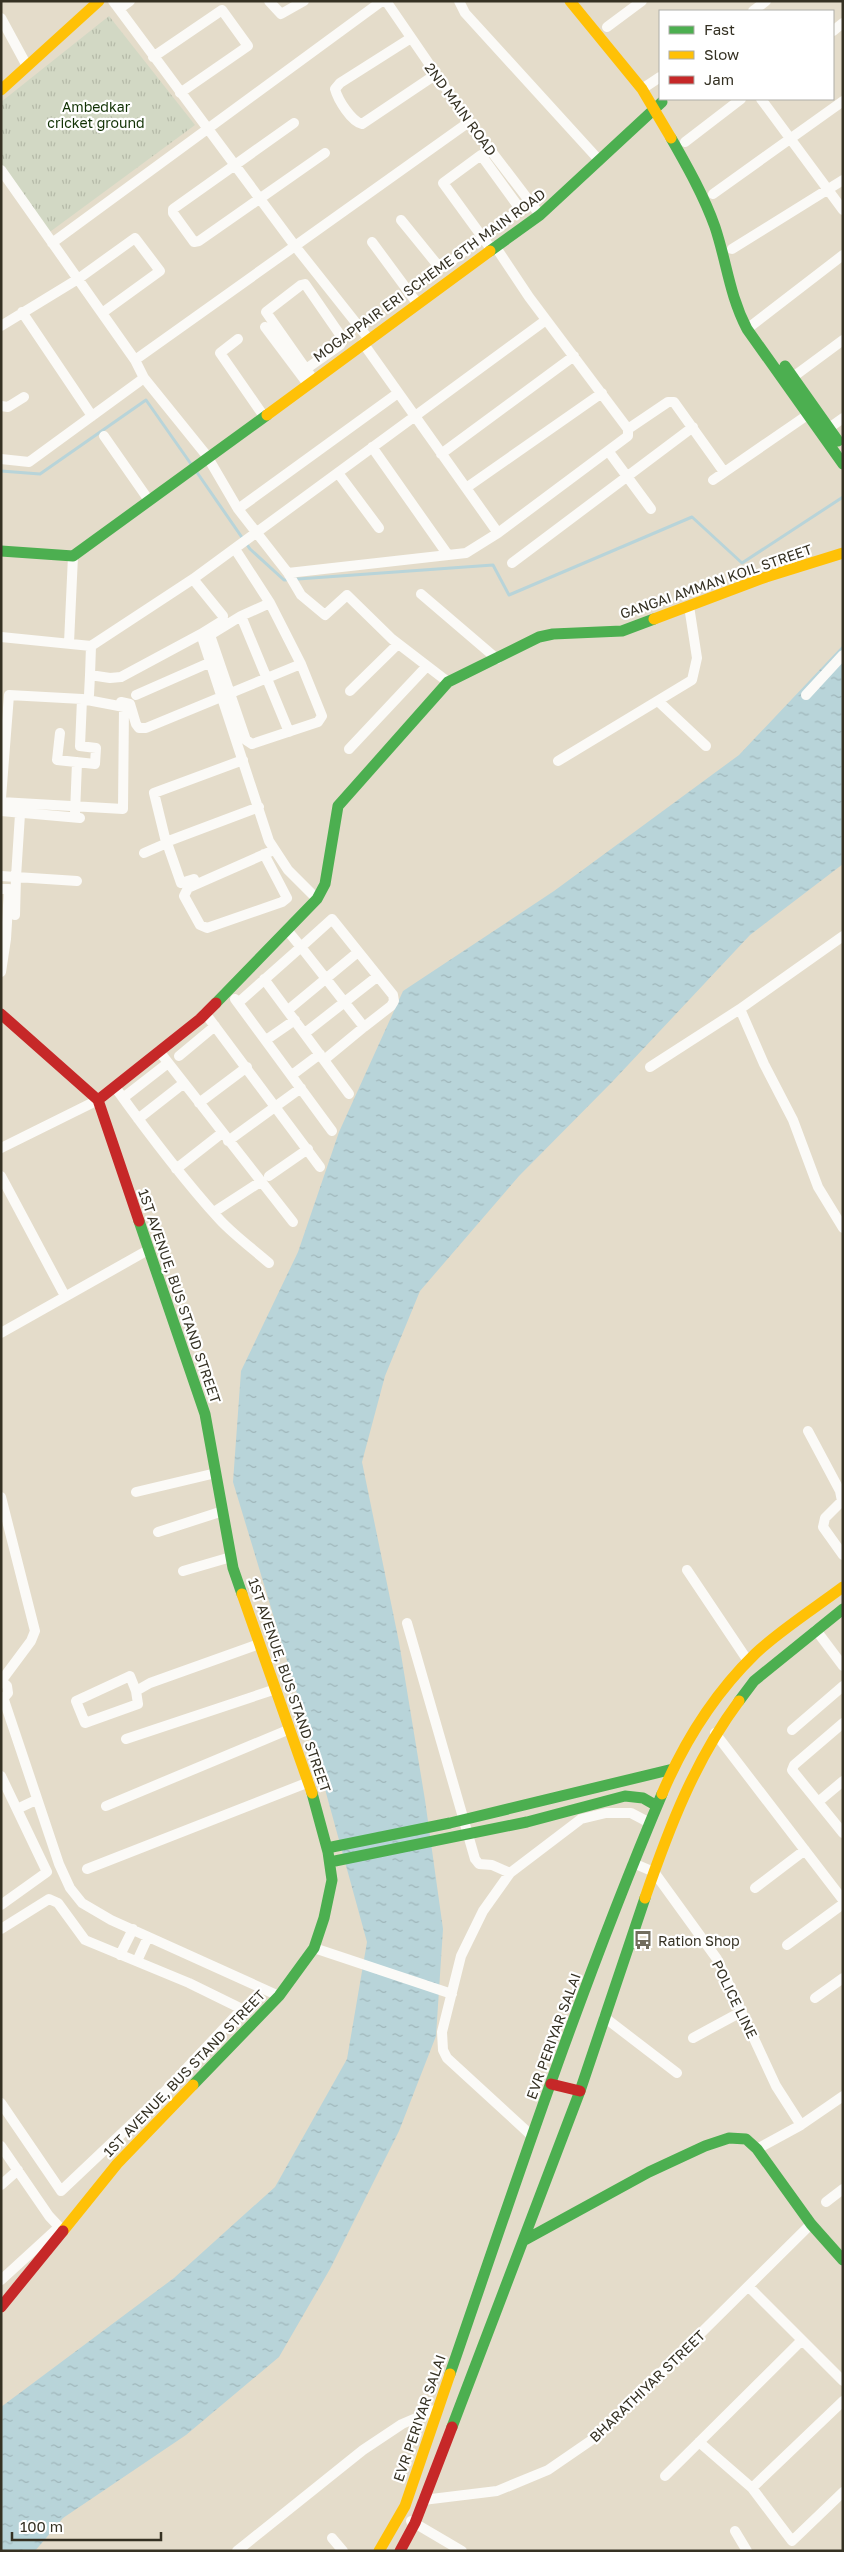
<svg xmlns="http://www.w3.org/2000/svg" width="844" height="2552" font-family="'Golos Text',sans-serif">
<defs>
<pattern id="park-tufts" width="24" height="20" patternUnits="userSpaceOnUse" patternTransform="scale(1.25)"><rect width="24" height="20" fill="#d2d8c4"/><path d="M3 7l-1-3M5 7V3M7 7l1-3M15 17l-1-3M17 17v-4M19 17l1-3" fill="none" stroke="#b5baa8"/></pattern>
<pattern id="water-ripples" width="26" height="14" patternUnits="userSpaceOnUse" patternTransform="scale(1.25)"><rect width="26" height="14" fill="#b8d4d9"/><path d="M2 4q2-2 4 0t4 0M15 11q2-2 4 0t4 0" fill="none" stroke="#9fb6ba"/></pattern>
</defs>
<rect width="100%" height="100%" fill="#e4dcca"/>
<path fill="url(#park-tufts)" d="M109,16L195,125L47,234L1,170V102Z"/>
<path fill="url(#water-ripples)" d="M843,645V864L750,935L613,1081L519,1176L420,1291L385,1376L362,1462L399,1642L425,1800L443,1929L436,2036L399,2131L330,2269L279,2357L186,2435L63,2518L35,2551H1V2407L174,2278L275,2187L347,2059L367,1942L317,1760L233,1482L241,1371L298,1252L339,1132L403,991L554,891L739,755Z"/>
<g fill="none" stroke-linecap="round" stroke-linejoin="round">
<path stroke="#b8d4d9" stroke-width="3" d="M1,471L40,474L146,400L191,464
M196,471L250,549L284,580L493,565L509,595L692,517L742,563L843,497"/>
<path stroke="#fbfaf7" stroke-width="10" d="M113,1L295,246L368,338
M269,1L281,14L304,1
M386,1L469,122L540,215
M459,1L465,13L599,160
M119,9L130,1
M753,11L766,1
M1,18L27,66
M607,27L642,1
M833,31L843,23
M411,38L340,83L335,89C338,100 351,121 362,124L435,75
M153,57L222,10L248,46L180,93
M642,89L660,77
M761,99L843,210
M294,123L173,209V213L194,242L199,241L325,153
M685,142L741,99
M1,170L135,360L144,378L207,456L238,509L288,573L466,553L498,533L628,436V429L529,297L495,246
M713,194L843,101
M401,220L440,268L443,267L517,212L518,206L481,155L443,183L491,249
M372,242L417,303
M52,243L382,1
M732,249L843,180
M22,312L92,416
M1,326L78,279L135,238L160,271L102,313
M265,327L307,383
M747,329L843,255
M238,339L220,353L263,415
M363,343L498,533
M135,360L469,122
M306,369L340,345L343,339L305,284L301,285L266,312L313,379
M793,377L843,340
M1,406L8,407L24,397
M829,428L843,418
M628,429L668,402H674L724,472
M104,436L148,499
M372,447L448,555
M609,452L651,509
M441,454L574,356
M1,459L29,462L144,378
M338,473L379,528
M713,480L806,416
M466,488L602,393
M238,509L398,393
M235,549L270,603
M512,563L693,427
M288,573L301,595L325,615L347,595L392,639L448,682
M193,579L223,616L222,621L201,634L269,841L288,870L317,899
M421,594L497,659
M270,603L301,664L322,716L318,722L252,744L246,740L210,635L241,616Z
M241,616L289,732
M1,637L91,646L193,579L546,320
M69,643L73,556
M91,646L90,675L110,678L121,677L201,634
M350,691L398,644
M89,695L90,675
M136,695L211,662
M806,695L843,655
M658,701L706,746
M121,702L130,704L136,724L139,728H146L301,664
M60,733L57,760L95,764L96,748L80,746L82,699
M349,749L427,666
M243,760L154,793L166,842L259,807
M558,761L692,680L697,658L689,606
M1,798L9,695L82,699L124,707L123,809L1,802
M1,811L80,818
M75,814L77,762
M144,853L167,843L181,883L194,879
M264,854L287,898L282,902L207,928L200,925L184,896L188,888L274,850
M1,876L16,877L20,814
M1,889H9L6,939
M15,915L16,877L77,881
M1,939H6L1,972
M264,979L349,1094
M235,999L332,1131
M238,1003L301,947L364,1027L391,1006L394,1001L393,995L332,919L301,947L287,930
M740,1009L764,1064L793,1120L818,1187L843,1228
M288,1010L358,952
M205,1013L320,1167
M305,1033L378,976
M266,1040L295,1020
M159,1051L293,1222
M179,1056L215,1026
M324,1060L364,1027
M650,1067L740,1009L843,936
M292,1075L320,1054
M115,1087C148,1133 182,1178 220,1220C235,1236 253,1249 269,1263
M123,1098L168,1063
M199,1103L247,1067
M138,1119L184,1083
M228,1141L301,1088
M1,1148L98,1100
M176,1169L222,1133
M1,1176L65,1296
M269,1176L308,1149
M214,1212L260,1182
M1,1333L148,1250
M808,1431L840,1491L842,1501L825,1518L823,1527L843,1555
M136,1492L216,1473
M1,1497L35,1631L31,1641L2,1680
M158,1532L223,1511
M687,1570L748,1661
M183,1571L231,1557
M407,1623L475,1859L479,1864L492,1865L510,1873
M816,1630L843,1666
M1,1680L7,1686L8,1693L1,1701
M136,1691L130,1676L76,1701L85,1723L138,1704L136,1691L150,1683L259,1644
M4,1700L59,1864L70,1888L82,1903L111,1920L279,1996
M843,1723L794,1765L792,1770L843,1833
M792,1730L843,1686
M715,1733L843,1900
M126,1739L276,1689
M1,1776L47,1872L1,1905
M818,1802L843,1781
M106,1806L290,1729
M17,1809L36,1800
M633,1863L654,1872L717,1959L776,2086L801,2125
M87,1869L309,1782
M755,1888L805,1850
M1,1929L49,1899L58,1903L85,1940L189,1983L242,2009L156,2101L61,2191L1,2103
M787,1945L843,1904
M314,1948L452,1994
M120,1955L133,1929
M137,1961L148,1937
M815,1998L843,1978
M604,2017L677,2073
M693,2038L741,2012
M532,2136L447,2058L443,2050L442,2032L461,1956L483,1911L510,1873L581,1819L606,1813H631L650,1823
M1,2146L49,2216L63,2231
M757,2149L801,2125L843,2096
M1,2185L18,2170
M826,2202L843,2189
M1,2280L58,2228
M749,2287L843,2381
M699,2442L752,2488L792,2541L843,2492
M665,2476L802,2340
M752,2488L843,2401
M423,2500L497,2491L548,2470L596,2437L811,2224
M411,2521L462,2551
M735,2531L747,2551
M332,2538L343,2551
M237,2551L363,2450L402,2424L437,2409"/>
<path stroke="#4caf50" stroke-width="11" d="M671,138C687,166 704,196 715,227C727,263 729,294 747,329L843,464
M490,251L540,215L662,102
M785,366L838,441
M1,551L73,556L267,415
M216,1003L317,899L325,884L338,806L448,682L539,637L553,634L622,631L654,619
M139,1221L205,1414L233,1568L242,1594
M739,1701L754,1681L843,1609
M327,1848L450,1823L673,1769
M330,1862L527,1822L625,1796L643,1798L657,1806
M193,2085L279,1996L314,1948L324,1918L332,1880L328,1852L312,1793
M523,2241L649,2172L705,2146L729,2138L746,2139L757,2149L811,2224L843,2260
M450,2374C517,2179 582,1983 662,1794
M452,2427L580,2091L645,1898"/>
<path stroke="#ffc107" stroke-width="11" d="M570,1L642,89L671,138
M1,90L99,1
M267,415L490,251
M654,619L766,577L843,553
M242,1594L312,1793
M662,1794C684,1742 714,1694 755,1654C779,1631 815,1608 843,1587
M645,1898C669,1828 695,1760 739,1701
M63,2231L117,2164L193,2085
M379,2551L405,2506L450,2374"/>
<path stroke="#c62828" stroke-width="11" d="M1,1014L98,1100L139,1221
M98,1100L200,1019L216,1003
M551,2084L580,2091
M1,2307L63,2231
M400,2551L415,2523L452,2427"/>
</g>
<defs>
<g id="bus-bare" transform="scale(1.5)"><path d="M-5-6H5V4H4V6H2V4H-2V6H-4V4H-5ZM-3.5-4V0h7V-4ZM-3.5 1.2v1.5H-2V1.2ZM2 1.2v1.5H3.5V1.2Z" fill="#726d5d" stroke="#fff" stroke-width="2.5" paint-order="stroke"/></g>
</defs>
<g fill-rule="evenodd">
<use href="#bus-bare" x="643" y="1940"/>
</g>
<g text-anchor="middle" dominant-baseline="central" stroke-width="4.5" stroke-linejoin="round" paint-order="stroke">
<g font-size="14" fill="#113204" stroke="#fff">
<text x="96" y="106">Ambedkar<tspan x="96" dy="16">cricket ground</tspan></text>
</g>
<g font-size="14" fill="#353123" stroke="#fff">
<text transform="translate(461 109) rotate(54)">2ND MAIN ROAD</text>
<text transform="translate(429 275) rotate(-36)">MOGAPPAIR ERI SCHEME 6TH MAIN ROAD</text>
<text transform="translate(716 581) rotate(-19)">GANGAI AMMAN KOIL STREET</text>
<text transform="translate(180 1296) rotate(71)">1ST AVENUE, BUS STAND STREET</text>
<text transform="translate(290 1685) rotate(71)">1ST AVENUE, BUS STAND STREET</text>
<text transform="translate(735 1999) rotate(64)">POLICE LINE</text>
<text transform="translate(553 2036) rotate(-70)">EVR PERIYAR SALAI</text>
<text transform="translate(184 2073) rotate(-46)">1ST AVENUE, BUS STAND STREET</text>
<text transform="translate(647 2386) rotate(-44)">BHARATHIYAR STREET</text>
<text transform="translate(419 2418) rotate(-71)">EVR PERIYAR SALAI</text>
</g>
<g font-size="14" fill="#353123" stroke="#fff" text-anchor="start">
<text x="658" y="1940">Ration Shop</text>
</g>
</g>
<rect width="844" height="2552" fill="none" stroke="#353123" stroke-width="5"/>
<rect x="659" y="10" width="175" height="90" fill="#ffffff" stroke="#aeada7"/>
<rect x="669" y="26" width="25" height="8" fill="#4caf50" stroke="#aeada7"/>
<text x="704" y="35" font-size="15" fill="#353123">Fast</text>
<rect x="669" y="51" width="25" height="8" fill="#ffc107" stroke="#aeada7"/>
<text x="704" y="60" font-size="15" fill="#353123">Slow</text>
<rect x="669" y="76" width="25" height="8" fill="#c62828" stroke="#aeada7"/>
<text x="704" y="85" font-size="15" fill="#353123">Jam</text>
<path d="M12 2532v8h149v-8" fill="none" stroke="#353123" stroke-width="2.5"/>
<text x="20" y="2532" font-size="15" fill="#353123" stroke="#ffffff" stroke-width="4" paint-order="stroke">100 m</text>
</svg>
